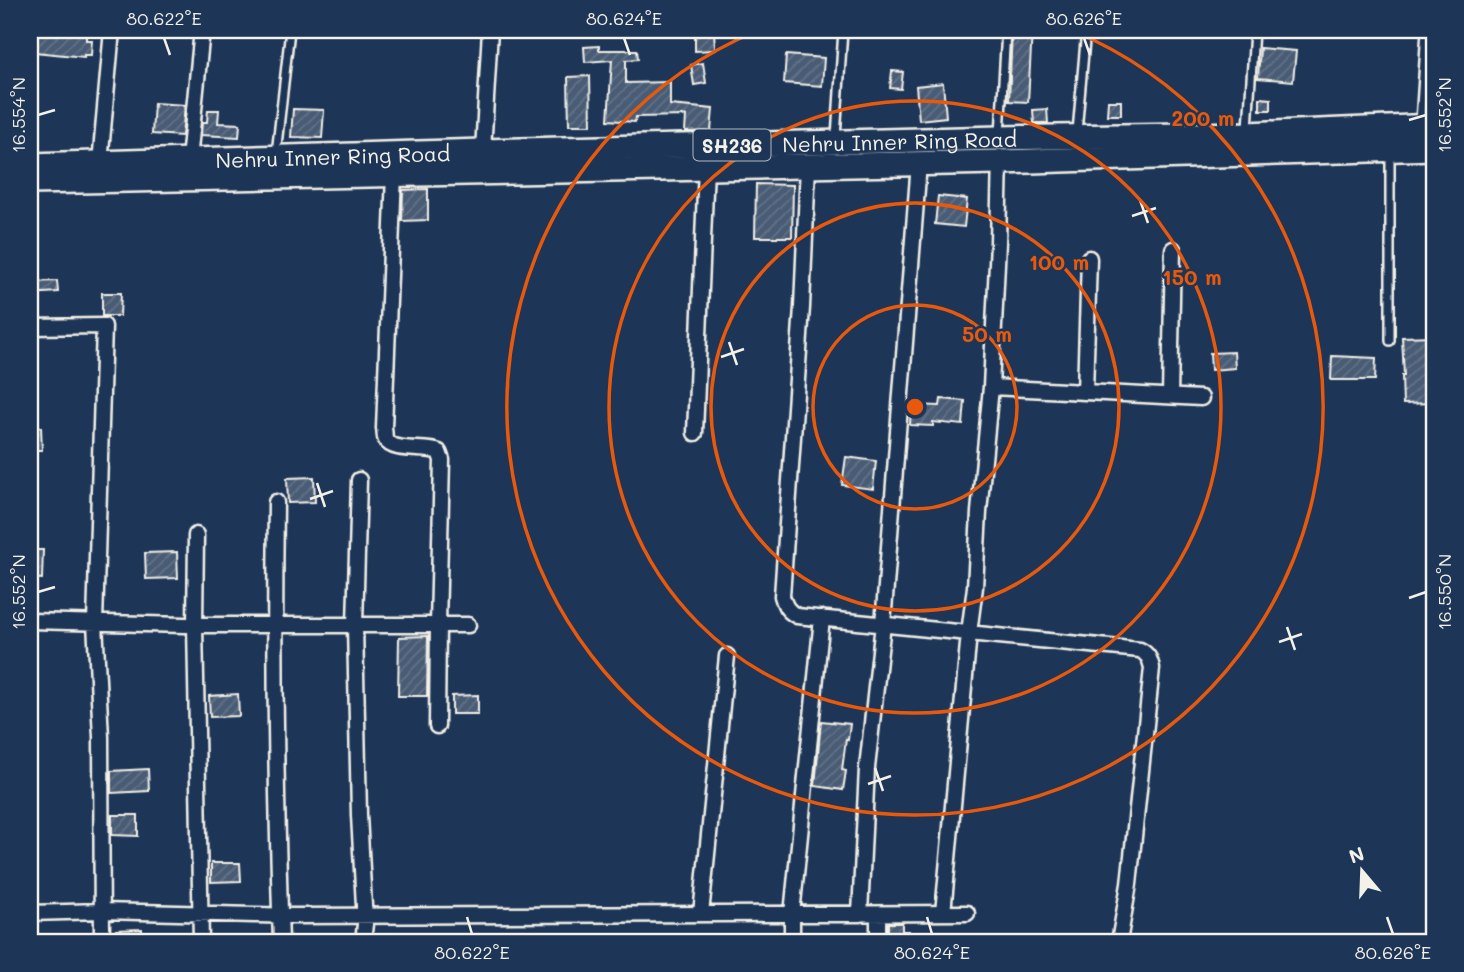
<svg xmlns="http://www.w3.org/2000/svg" width="1464" height="972" font-family="Mali,sans-serif">
<defs>
<pattern id="building-hatch" width="6" height="6" patternUnits="userSpaceOnUse" patternTransform="scale(1.75)"><rect width="6" height="6" fill="#485b74"/><path d="M-1 1l2-2M0 6l6-6M5 7l2-2" fill="none" stroke="#637388"/></pattern>
</defs>
<rect width="100%" height="100%" fill="#1d3557"/>
<filter id="ink" filterUnits="userSpaceOnUse"><feTurbulence type="fractalNoise" baseFrequency=".0143" numOctaves="2"/><feDisplacementMap in="SourceGraphic" scale="14" xChannelSelector="R" yChannelSelector="G"/><feConvolveMatrix kernelMatrix="1 2 1 2 8 2 1 2 1" color-interpolation-filters="sRGB"/></filter>
<g filter="url(#ink)">
<path fill="url(#building-hatch)" stroke="#f4f1e8" stroke-width="2" d="M37,30L86,34V40H92L91,55H84V57L35,52Z
M695,30H714L715,50L695,51Z
M1012,30H1032L1028,102L1009,101Z
M599,46V50H637L638,59L626,60V83L670,82V105L713,109L711,131L685,132L686,116L636,117L635,122L608,120L612,60L585,62L584,47Z
M1260,48L1296,51L1293,81L1258,78Z
M786,55L824,58L822,86L784,83Z
M703,63L706,83L694,85L691,65Z
M892,71L903,72L901,89L890,88Z
M590,76L591,125H569L568,77Z
M943,83L946,117L919,120L916,86Z
M1260,98L1271,99V110H1260Z
M1108,101H1121V115H1107Z
M154,103L185,105L182,136L152,134Z
M293,109L324,110L322,138L291,137Z
M1047,109L1048,123H1034L1033,110Z
M208,110H219L218,123L240,124L239,137L201,135L202,122H207Z
M756,184L793,185L792,237H755Z
M428,189V220L402,221L403,190Z
M938,196L967,199L964,227L935,224Z
M57,281L58,292L30,294V282Z
M102,293H121L120,316H102Z
M1434,336V403L1403,404L1402,376H1404L1402,337Z
M1234,352L1235,368L1211,370L1210,353Z
M1332,356L1376,358L1375,380H1331Z
M941,399L965,401L963,425L933,422V426L910,425L911,405L940,406Z
M41,427L42,450H30V428Z
M846,457L876,461L873,489L842,485Z
M314,477L315,502L288,503L287,478Z
M30,550H43L42,579L30,578Z
M177,552L178,578L146,579L145,553Z
M428,636L427,696H398L399,637Z
M238,694L239,716L210,717L209,696Z
M478,695V714H452V696Z
M821,721L850,724L848,740L846,739L842,770L846,771L843,790L815,786Z
M148,769L149,791L111,793V771Z
M112,815H138V836L112,835Z
M211,863H240L241,881L211,882Z
M888,923H902V931H909V942H888Z
M142,929V942H116V930Z"/>
<g fill="none" stroke-linecap="round" stroke-linejoin="round">
<g stroke="#f4f1e8" stroke-width="12">
<path id="lane" d="M1420,122L1426,30
M1248,129L1254,30
M1077,132L1086,30
M1000,134L1006,30
M836,137L843,30
M1390,153V341
M276,154L290,30"/>
</g>
<g stroke="#f4f1e8" stroke-width="19">
<path id="street" d="M483,151L490,30
M189,160L202,30
M100,163L112,30
M808,165L802,307L782,596C785,606 787,611 797,616L1140,650C1148,654 1150,659 1152,668L1129,884L1119,942
M394,174L384,428C385,432 384,437 386,440C393,453 426,446 439,452L442,460L438,625L437,726
M30,327L104,326L95,623L101,737L102,942
M991,387L1201,398
M1085,392L1089,258
M1170,396L1173,249
M695,433L706,167
M359,480L355,625L359,815L365,924L363,942
M276,502C274,649 276,795 281,942
M196,535L195,625L201,942
M30,621L184,625H468
M30,913L102,911L298,916L967,913
M943,913L969,633L975,587L979,512L991,387L998,243L1000,157
M701,914L727,656
M860,914L867,768L883,624L919,163
M878,914V942
M792,942V914L822,618"/>
</g>
<g stroke="#f4f1e8" stroke-width="28">
<g id="primary">
<path id="s1" d="M30,165L483,151L1000,138L1248,134L1434,126"/>
<path d="M30,182L1000,162L1434,148"/>
</g>
</g>
<use href="#lane" stroke="#1d3557" stroke-width="7"/>
<use href="#street" stroke="#1d3557" stroke-width="14"/>
<use href="#primary" stroke="#1d3557" stroke-width="23"/>
</g>
</g>
<path fill="none" stroke="#f4f1e8" stroke-width="2.5" d="M164,38L170,55M624,38L630,55M1084,38L1090,55M38,115L55,110M1409,120L1426,115M1140,200L1148,223M1132,216L1156,208M729,342L737,365M721,357L744,349M317,483L325,507M310,499L333,491M38,592L55,587M1409,598L1426,592M1287,627L1295,650M1279,642L1302,634M875,768L883,791M868,784L891,776M467,917L472,934M927,917L932,934M1387,917L1393,934"/>
<g fill="none" stroke="#e8590c" stroke-width="3.5">
<circle cx="915" cy="407" r="102"/>
<circle cx="915" cy="407" r="204"/>
<circle cx="915" cy="407" r="306"/>
<path d="M1071 30A408 408 0 1 1 759 30"/>
</g>
<g text-anchor="middle" dominant-baseline="central" stroke-width="5" stroke-linejoin="round" paint-order="stroke">
<rect fill="#1d3557" stroke="#b4b9bc" stroke-width="2" x="693.5" y="129.5" width="77" height="31" rx="5"/>
<g font-size="19" font-weight="bold" fill="#f4f1e8">
<text x="732" y="145">SH236</text>
</g>
<g font-size="21" fill="#f4f1e8" stroke="#1d3557">
<text stroke="none"><textPath href="#s1" startOffset="870">Nehru Inner Ring Road</textPath></text>
<text stroke="none"><textPath href="#s1" startOffset="303">Nehru Inner Ring Road</textPath></text>
</g>
</g>
<circle cx="915" cy="407" r="10" fill="#e8590c" stroke="#1d3557" stroke-width="3.5"/>
<g font-size="21" text-anchor="middle" font-weight="bold" fill="#e8590c" stroke="#1d3557" stroke-width="5" stroke-linejoin="round" paint-order="stroke">
<text x="1203" y="126">200 m</text>
<text x="1059" y="270">100 m</text>
<text x="1192" y="285">150 m</text>
<text x="987" y="342">50 m</text>
</g>
<rect width="1464" height="972" fill="none" stroke="#1d3557" stroke-width="77"/>
<g transform="translate(1362 871) rotate(341)" stroke="#1d3557" stroke-width="5" paint-order="stroke">
<path d="M0-5L12 26L0 18L-12 26Z" fill="#f4f1e8"/>
<text y="-10" font-size="19" font-weight="bold" text-anchor="middle" fill="#f4f1e8">N</text>
</g>
<rect x="38" y="38" width="1388" height="896" fill="none" stroke="#f4f1e8" stroke-width="2.5"/>
<g font-size="18" text-anchor="middle" fill="#f4f1e8">
<text x="164" y="25">80.622°E</text>
<text x="624" y="25">80.624°E</text>
<text x="1084" y="25">80.626°E</text>
<text transform="translate(1445 115) rotate(-90)" y="6">16.552°N</text>
<text transform="translate(19 115) rotate(-90)" y="6">16.554°N</text>
<text transform="translate(1445 592) rotate(-90)" y="6">16.550°N</text>
<text transform="translate(19 592) rotate(-90)" y="6">16.552°N</text>
<text x="472" y="959">80.622°E</text>
<text x="932" y="959">80.624°E</text>
<text x="1393" y="959">80.626°E</text>
</g>
</svg>
